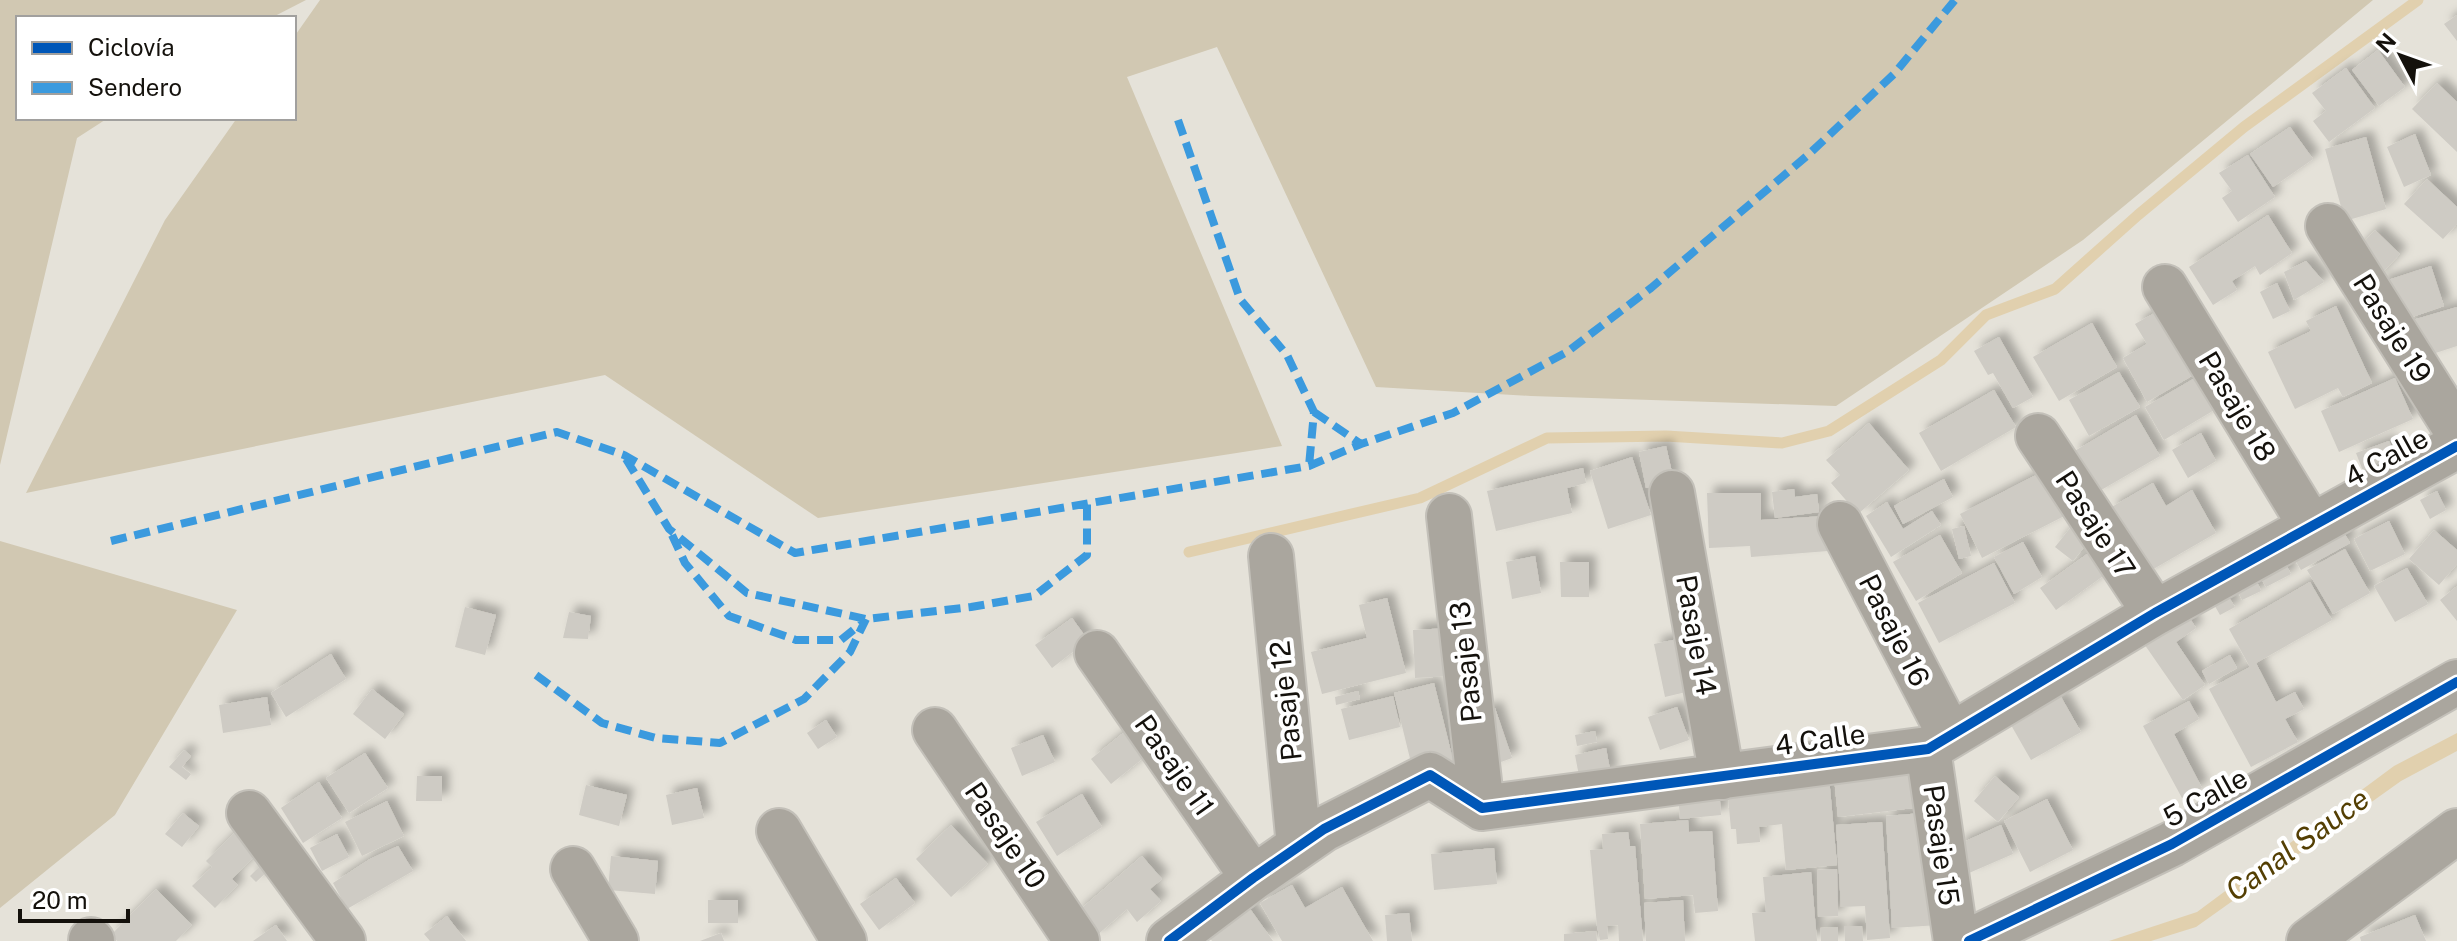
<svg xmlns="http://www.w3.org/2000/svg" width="2457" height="941" font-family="'Public Sans',sans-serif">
<defs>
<filter id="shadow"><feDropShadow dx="7" dy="-7" stdDeviation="4" flood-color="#0004"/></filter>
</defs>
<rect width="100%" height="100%" fill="#e5e2d9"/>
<path fill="#d1c8b2" d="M0,0H306L271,18H18V118H108L77,138L0,465Z
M320,0H2373L2083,240L1836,406L1531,396L1376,387L1217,47L1127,77L1282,446L818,518L605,375L26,493L165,220L237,118H294V37Z
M0,541L237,610L115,815L0,908Z"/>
<path fill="#e1d0ae" d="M2457,733V751L2401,781L2196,927L2151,941H2109L2197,912L2394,766Z"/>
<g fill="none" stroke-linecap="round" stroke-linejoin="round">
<path stroke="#e1d0ae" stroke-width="11" d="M1189,552L1420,498L1547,438L1666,436L1782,443L1829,431L1941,360L1986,315L2055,289L2138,215L2244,127L2418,0"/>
</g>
<path fill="#cecbc4" filter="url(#shadow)" d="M2457,15V41L2444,24Z
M2378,50L2405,87L2379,106L2352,70Z
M2346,68L2375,108L2329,142L2313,121L2326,111L2312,93Z
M2437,83L2457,102V152L2412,109Z
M2290,127L2313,159L2273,187L2250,154Z
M2415,134L2431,175L2404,187L2387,147Z
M2366,137L2386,209L2345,221L2325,149Z
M2248,155L2275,197L2238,222L2222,198L2232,191L2219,173Z
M2427,179L2457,207V224L2443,239L2404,204Z
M2268,215L2292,253L2260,275L2255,266L2232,281L2237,290L2213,305L2189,267Z
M2375,230L2400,254L2376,279L2352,255Z
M2306,261L2324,282L2294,300L2284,272Z
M2431,266L2444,306L2392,324L2379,283Z
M2277,283L2290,311L2273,319L2260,292Z
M2336,306L2372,383L2343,397L2338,388L2295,409L2268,352L2311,331L2306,321Z
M2165,307L2202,370L2147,402L2123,358L2147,344L2135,324Z
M2457,307V346L2417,359L2406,322Z
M2092,323L2117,367L2059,401L2033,357Z
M1999,337L2033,397L2013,408L1993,373L1988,375L1974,351Z
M2207,371L2226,403L2164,440L2145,407Z
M2119,372L2140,407L2089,436L2069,400Z
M2395,378L2413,419L2339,452L2321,411Z
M1994,390L2016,427L1941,471L1919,433Z
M2136,415L2160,456L2096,493L2073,452Z
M1869,423L1909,470L1858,514L1831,483L1840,475L1826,460Z
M2201,433L2216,461L2188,478L2172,450Z
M2389,441L2396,458L2363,471L2356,453Z
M1666,446L1674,481L1646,488L1639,452Z
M1632,457L1651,515L1608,529L1590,471Z
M1583,468L1586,483L1567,488L1572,513L1496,531L1487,491Z
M2050,468L2072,512L1982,558L1960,514Z
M1944,479L1953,497L1903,524L1894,506Z
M2153,483L2166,506L2192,490L2216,533L2143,575L2110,508Z
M1794,489L1795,497L1817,494L1819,512L1775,518L1772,492Z
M2437,491L2446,510L2430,519L2420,500Z
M1707,493H1761V520L1825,516L1828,551L1751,557L1750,546L1709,548Z
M1887,502L1903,529L1932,511L1941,525L1891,557L1866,516Z
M2332,512L2350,543L2301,570L2283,540Z
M2389,521L2405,554L2370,571L2354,539Z
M1964,526L1971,556L1959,559L1952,529Z
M2071,527L2089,541L2073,561L2055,547Z
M2434,530L2457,550V564L2439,585L2409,559Z
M1940,535L1962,573L1916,601L1893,562Z
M2023,542L2042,577L2014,594L1994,557Z
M2094,549L2110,571L2056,610L2040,588Z
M2345,549L2370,593L2333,614L2307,570Z
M2280,554L2291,574L2266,587L2255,568Z
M1535,556L1541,593L1512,599L1506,562Z
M1560,562H1589V597H1561Z
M1994,563L2015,603L1939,643L1918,603Z
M2407,568L2428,604L2395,622L2374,586Z
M2254,575L2261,591L2242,600L2234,584Z
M2310,582L2332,620L2256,663L2276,702L2295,692L2304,709L2285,719L2298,742L2251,767L2209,689L2250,667L2229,629Z
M2457,586V621L2440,600Z
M2226,593L2235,607L2220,615L2212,601Z
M1387,598L1406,673L1322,694L1311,652L1367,638L1359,605Z
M2180,603L2196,628L2176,642L2205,685L2183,700L2140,638Z
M465,607L496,615L485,655L455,647Z
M569,612L591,616L588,639L563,638Z
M1072,618L1088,640L1052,668L1035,645Z
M1468,627L1470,675L1415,678L1413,630Z
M1692,636L1703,688L1665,697L1654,644Z
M331,654L346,679L286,717L271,693Z
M2230,655L2237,668L2209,684L2202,671Z
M1434,683L1454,764L1414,775L1394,693Z
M372,689L404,714L385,739L353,714Z
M1358,691L1360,699L1336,705L1335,697Z
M1393,696L1400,727L1349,740L1341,709Z
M267,697L271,725L223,733L219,705Z
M2061,697L2081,732L2031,760L2011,725Z
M2189,701L2199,719L2174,734L2202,788L2182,798L2143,726Z
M1677,707L1689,740L1660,750L1648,717Z
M1495,708L1512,758L1456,778L1461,764L1465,717Z
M826,720L837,737L818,749L807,733Z
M1133,725L1152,751L1111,784L1091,759Z
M1595,731L1597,742L1577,746L1575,735Z
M1043,735L1055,762L1022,776L1011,748Z
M1606,748L1611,775L1580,781L1575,755Z
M184,750L191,756L182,767L191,774L186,780L169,767Z
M365,753L388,788L349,813L326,778Z
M1926,767L1930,806L1838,817L1834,777Z
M417,776H442V801H416Z
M1995,776L2019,797L1998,822L1974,801Z
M1829,777L1837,865L1786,870L1782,824L1759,827L1760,842L1737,844L1736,829H1731L1727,787Z
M319,782L342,818L303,843L281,808Z
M586,785L627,795L619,826L579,815Z
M1719,787L1721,815L1680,819L1678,792Z
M697,788L704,818L672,825L666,795Z
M1082,794L1102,827L1057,856L1036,822Z
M2047,799L2073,850L2030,872L2004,821Z
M387,801L404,836L362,856L345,822Z
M1934,812L1939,925L1892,928L1886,816Z
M183,813L199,826L182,847L165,834Z
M1688,820L1689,832L1712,831L1718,911L1695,913L1693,895L1645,899L1640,824Z
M1882,822L1890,938L1867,940L1865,906L1841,907L1836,825Z
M951,825L988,864L951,897L916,859Z
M2001,825L2013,854L1969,873L1957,845Z
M235,832L257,854L232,879L238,885L215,908L192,886L212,867L206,861Z
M1628,832L1630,846H1635L1643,941H1619L1618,925L1607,926L1608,939L1600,940L1597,926L1590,850L1603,849L1602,834Z
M337,834L349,857L322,871L310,848Z
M398,846L413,871L347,909L333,883L370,859Z
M1494,848L1497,884L1434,890L1431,854Z
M611,856L658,861L655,894L608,890Z
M1142,856L1162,879L1150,889L1161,901L1137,922L1127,909L1095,937L1075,914Z
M267,859L273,866L256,882L250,876Z
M1837,869L1838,916L1818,917L1817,870Z
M1811,872L1817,941H1755L1752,913L1766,912L1763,877Z
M896,878L915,903L879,930L860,904Z
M1292,885L1305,908L1342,887L1373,941H1282L1260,903Z
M156,889L192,925L176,941H117L111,935Z
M1238,892L1273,941H1212L1198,921Z
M708,900H738V923H708Z
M1683,900L1685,941H1646L1644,903Z
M1409,913L1412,941H1387L1385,915Z
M2415,915L2426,941H2361L2360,937Z
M447,916L466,941H430L424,934Z
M276,925L287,941H253Z
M1844,926H1862L1863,941H1845Z
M1838,927V941H1821L1820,928Z
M1596,931L1597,941H1564V934Z
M721,933L724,941H700Z"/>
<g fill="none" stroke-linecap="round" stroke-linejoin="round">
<g stroke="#c3c0b9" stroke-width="48">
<path id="minor" d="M2328,226L2457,431
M2165,287L2311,526
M2038,436L2155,613
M1672,493L1722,777
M1449,516L1482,808
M1840,524L1950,735
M1271,556L1299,846
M1097,653L1253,878
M935,730L1077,941
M1928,749L1956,941
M249,813L343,941
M779,831L844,941
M573,869L616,941
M91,940L92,941
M1169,941L1253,878L1324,829L1430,775L1482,808L1928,749L2155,613L2457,446
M1969,941L2172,844L2457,682
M2309,941L2457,831"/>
</g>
<use href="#minor" stroke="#aaa69e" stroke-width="44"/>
<path stroke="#3b9ade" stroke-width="8" stroke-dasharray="16 8" stroke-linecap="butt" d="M1178,120L1240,299L1287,355L1314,412L1309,466
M1314,412L1361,444
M626,459L669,529L747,593L866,619L971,607L1034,596L1087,555V503
M672,535L685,563L729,616L796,640H841L863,622
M111,541L557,432L624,455L795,553L1309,466L1361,444L1453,413L1567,352L1651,288L1808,155L1894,74L1955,0
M536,675L602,723L656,738L720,743L804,699L850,652L866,619"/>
<g stroke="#fff" stroke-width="15">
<path id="cycleway" d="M1169,941L1253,878L1324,829L1430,775L1482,808L1928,749L2155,613L2457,446
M1969,941L2172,844L2457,682"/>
</g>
<use href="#cycleway" stroke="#0057b8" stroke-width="10"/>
</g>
<g text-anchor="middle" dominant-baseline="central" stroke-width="8" stroke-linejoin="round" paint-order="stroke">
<g font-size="28" fill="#14110c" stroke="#fff">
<text transform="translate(2393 328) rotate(58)">Pasaje 19</text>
<text transform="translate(2238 406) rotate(59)">Pasaje 18</text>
<text transform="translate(2386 457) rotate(-29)">4 Calle</text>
<text transform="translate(2096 524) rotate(57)">Pasaje 17</text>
<text transform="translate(1895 630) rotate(63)">Pasaje 16</text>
<text transform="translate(1697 635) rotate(80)">Pasaje 14</text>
<text transform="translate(1465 662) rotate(-96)">Pasaje 13</text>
<text transform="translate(1285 701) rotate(-96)">Pasaje 12</text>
<text transform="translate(1820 739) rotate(-8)">4 Calle</text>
<text transform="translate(1175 765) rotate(55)">Pasaje 11</text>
<text transform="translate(2205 797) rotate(-29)">5 Calle</text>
<text transform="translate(1006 835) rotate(56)">Pasaje 10</text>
<text transform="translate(1942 845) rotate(82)">Pasaje 15</text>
</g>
<g font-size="30" font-style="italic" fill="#543f03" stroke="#fff">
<text transform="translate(2297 844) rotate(-36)">Canal Sauce</text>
</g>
</g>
<rect x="16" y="16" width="280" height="104" fill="#ffffff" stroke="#a1a09e" stroke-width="2"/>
<rect x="32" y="42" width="40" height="12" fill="#0057b8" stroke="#a1a09e" stroke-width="2"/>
<text x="88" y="56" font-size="24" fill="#14110c">Ciclovía</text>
<rect x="32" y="82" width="40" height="12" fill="#3b9ade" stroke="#a1a09e" stroke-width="2"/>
<text x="88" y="96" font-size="24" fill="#14110c">Sendero</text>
<g transform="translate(2401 56) rotate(311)" stroke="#ffffff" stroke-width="6" paint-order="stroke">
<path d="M0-6L14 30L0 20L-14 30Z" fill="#14110c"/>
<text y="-12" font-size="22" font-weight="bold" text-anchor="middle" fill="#14110c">N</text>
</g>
<path d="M20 909v12h108v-12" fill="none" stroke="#14110c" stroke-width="4"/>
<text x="32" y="909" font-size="24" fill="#14110c" stroke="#ffffff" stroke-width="6" paint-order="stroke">20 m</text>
</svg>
